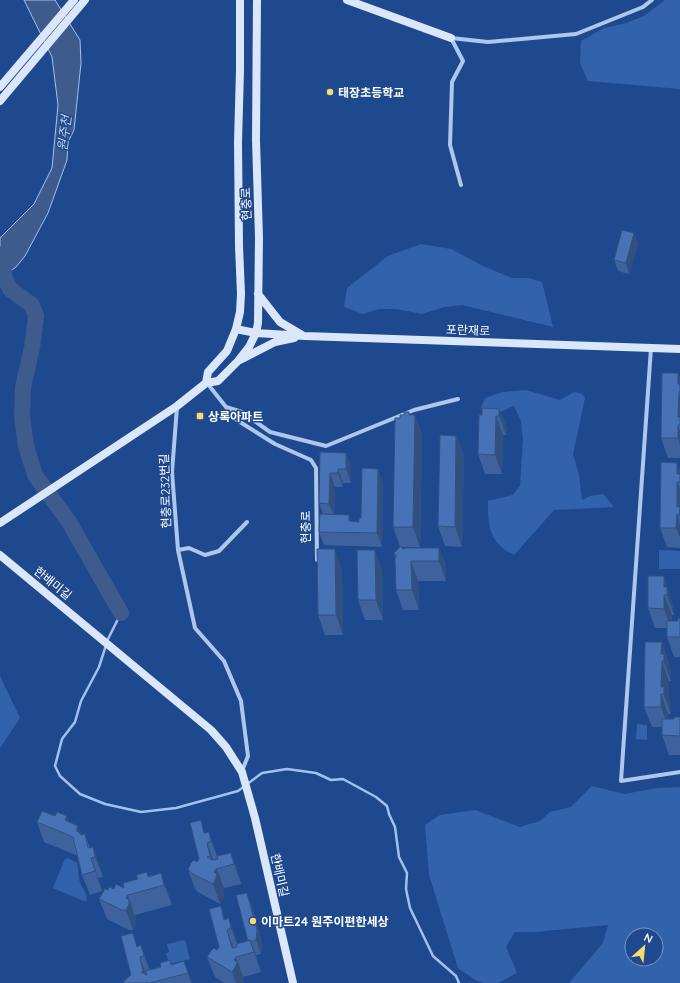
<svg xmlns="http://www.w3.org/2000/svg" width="680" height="983" font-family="Quicksand,'Noto Sans KR',sans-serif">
<rect width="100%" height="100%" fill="#1f498e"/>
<path fill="#3362ac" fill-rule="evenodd" d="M665,0H680V89L588,81L580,63L581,41L604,28L626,23L644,16Z
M421,244L451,249L483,266L512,278H529L542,282L553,327L462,305L445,307L422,314L397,309H379L363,314L344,307L347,288L388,256Z
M526,390L560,400L574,392L582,394L585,398L573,454L579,475L582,500L590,496L603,494L614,507L554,510L514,555C489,542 488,527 488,501L513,495L520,486L523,439L521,421L514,406L497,413L481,408L485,398L503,392Z
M659,550L680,551V569H659Z
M0,676L20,718L0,748Z
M637,724L647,725V740L636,739Z
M592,786L624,794L657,788L680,787V983H569L603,943L608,925L535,932H515L506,947L517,973L498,983H485L477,981L458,968L429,875L425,825L440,815L475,810L520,827L540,821L550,812L571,807ZM632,935H656V959H632Z
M68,858L77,863C79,869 78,880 81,885C84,890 88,895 86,902L53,888L65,859Z
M185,940L190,959L169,964L166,953L169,952L167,944Z"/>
<path fill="#3d5b8d" stroke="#a2c1ee" d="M24,0H55L80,40L81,63L74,130L68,142L67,160L48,213L25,256L16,267L0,279V238L34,204L52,168L58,105L52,57Z"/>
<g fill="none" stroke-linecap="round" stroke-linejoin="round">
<path stroke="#a2c1ee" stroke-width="2.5" d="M121,613L108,639L99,667L81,701L75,722L62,739L55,766L60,776L80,794L105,804L141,812L176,808L238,791L262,773L287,769L316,773L331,780L343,779L376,797L387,806L389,814L395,827L399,857L407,873L406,889L410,908L433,956L456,976L459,983"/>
<path stroke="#3d5b8d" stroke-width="16" d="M3,254L4,276L10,289L32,305L36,316L32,348L23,387L22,417L26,446L35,475L69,522L121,613"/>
<path stroke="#aec7ed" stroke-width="4" d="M451,38L488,42L576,34L643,7L652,0
M451,38L463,61L452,82L450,145L461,185
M651,348L621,781L680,772
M207,383L226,407L232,417L275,444L311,460L316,468L317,560
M177,407L172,472L178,550L195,628L224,661L241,701L248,756L242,771
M226,407L242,412L270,432L326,446L414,410L458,399
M178,550L189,548L205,555L219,551L247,522"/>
<path stroke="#dae6f9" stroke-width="8" d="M347,0L451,38
M0,87L74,0
M0,101L85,0
M258,294L280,322L302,335
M236,329L256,333L305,336L680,349
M240,360L275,342L294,338
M206,383L208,372L227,351L236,329L240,312L241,294L239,246L238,142L240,70V0
M0,523L177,406L206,383L218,381L238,361L249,347L256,333L258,323L259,238L256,140L257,0
M0,555L211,730L226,747L242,772L255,818L293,983"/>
</g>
<path fill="#3e629d" d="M638,243L629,274L618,271L614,260Z
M680,377V458H668L661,438Z
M499,409L507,428L506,435H503L502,474H485L478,454L482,415Z
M410,415H415L422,435L420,547H401L403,549L439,548L446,567V581H418L419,610H403L396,590L395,557L394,553L400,547L393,527L400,418Z
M456,436L464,455L462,547L445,546L438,526Z
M320,452L346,453L351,467V483H343V487H335L334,515H349L351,521L359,522L383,482L382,547L324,545L319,532L323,514L319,503Z
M680,470V548L667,547L660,528Z
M342,569L343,635H325L318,615Z
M382,569L383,620H365L358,600Z
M648,576L671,596V600L674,607V615H672L671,621H678L680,618V657H674L667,637V628H655L648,608Z
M645,642L669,662V666L671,673V681H669V700L671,706V714H668V719H674L680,717V755H669L662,735V727H652L644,707Z
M37,822H69L78,826L81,835L85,834L90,848L93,847L100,867L103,877L98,878L102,891L90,895L82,875L78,856L44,842Z
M209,832L217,856L231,853L238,872L241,884L224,888L223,890L224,894L223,898L220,904L198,892L195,889L188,869L197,862L199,859L205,833Z
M147,872L148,876L161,873L168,893L172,905L135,915L136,920V924L133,930H129L107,919L99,899L108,890L124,888L138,879Z
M247,893L252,906L262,943L261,954L256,955L261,972L243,977L242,978L244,982L243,983H224L215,977L207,957L217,950L219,947L226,919L229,918L237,944L248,941Z
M141,945L150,970L184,961L192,983H123L131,975L138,946Z"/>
<path fill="#32507f" d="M634,233L638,243L629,274L626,263Z
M678,373L680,377V389L678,384Z
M679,392L680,396V423L678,417Z
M499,409L507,428L506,435L499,416Z
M409,412L415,429V415L422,435L420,547L413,527Z
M496,416L503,435L502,474L495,455Z
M678,425L680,431V445L678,438Z
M456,436L464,455L462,547L455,527Z
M346,453L351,467V483L346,469Z
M677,463L680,470V482L677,474Z
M338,469L343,483V487L338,473Z
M378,469L383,482L382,547L377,533Z
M330,473L335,487L334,517L329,504Z
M677,482L680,489V516L677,507Z
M677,514L680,524V538L676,528Z
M349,515L354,529L349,521Z
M439,548L446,567V581L439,561Z
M335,549L342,569L343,635L336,615Z
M375,550L382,569L383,620L376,600Z
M411,561L418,581L419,610L412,590Z
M664,576L671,596V600L674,607V615L664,587Z
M664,595L672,615L671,628L664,609Z
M662,642L669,662V666L671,673V681L661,654Z
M662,661L669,681V700L671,706V714L661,687Z
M661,694L668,714V727L661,707Z
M67,816L74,836L65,820Z
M78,826L85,846L76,830Z
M209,832L216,851L219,861L211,841Z
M207,843L224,888L223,890L224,894L223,898L220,904L213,884L214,872L216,870L210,856Z
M93,847L100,867L103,877L95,857Z
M231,853L238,872L241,884L234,864Z
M91,858L98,878L102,891L95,871Z
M161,873L168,893L172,905L164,885Z
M247,893L252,906L262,943L261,954L256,940Z
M128,895L136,920V924L133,930L126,910V898Z
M229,918L236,938L239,948L231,928Z
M227,930L234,949L236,957L243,977L242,978L244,982L243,983H236L232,972L234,960L232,948Z
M250,940L258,960L261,972L254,952Z
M141,945L148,965L151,975L144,956Z
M140,957L147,977L148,983L143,972Z
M184,961L192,983H191L188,973Z"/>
<path fill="#4872b6" stroke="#32507f" d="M622,230L634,233L626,263L614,260Z
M662,373H678V384H680V392H679L678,417H680V425H678V438H661Z
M482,408L499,409V416H496L495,455L478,454L479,415H482Z
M404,412H409V415H415L413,527H393L395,418H400V415H404Z
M440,435L456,436L455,527L438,526Z
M320,452L346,453V469H338V473H330L329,504L319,503Z
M661,462L677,463V474H680V482H677V507H680L679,515L677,514L676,528H660Z
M362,468L378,469L377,533L319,532L320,514L349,515V521L359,522V518H361Z
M401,546L403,549L405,548H439V561H411L412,590H396L395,558L397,556L394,553Z
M317,549H335L336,615H318Z
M357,550H375L376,600H358Z
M648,576H664V587H667V595H664V609L648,608Z
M678,618H680V637H667V621H678Z
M645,642H662L661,654H664V661H662L661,687H664V694H661V707H644Z
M674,717H680V736L662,735V719H674Z
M42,811L55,816L57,812L67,816L65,820L78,826L76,830L81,835L85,834L88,848L93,847L95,857L91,858L95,871L82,875L73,837L37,822Z
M201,820L204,833L209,832L211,841L207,843L210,856L207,857L212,860L218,859L217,856L231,853L234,864L216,869L214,872L217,874L216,878L213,884L191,873L188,869L191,863L194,860L197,862L199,859L190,823Z
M147,872L148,877L161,873L164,885L128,895L126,898L129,900V904L126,910H122L99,899L105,889L108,890L109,887L114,889L116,884L124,888L123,883L138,879L136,875Z
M247,893L257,930L256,940L251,942L250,940L248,941L236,895Z
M221,906L224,920L229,918L231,928L227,930L232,948L237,947V944L250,940L254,952L236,957L234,960L237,962L236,966L232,972L207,957L211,951L214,948L217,950L219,947L209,909Z
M133,933L137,947L141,945L144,956L140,957L143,972H141L147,975L146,971L161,967L160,963L170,960L171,965L184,961L188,973L150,983H123L125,980L131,975L121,936Z"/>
<g fill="#fada6e" stroke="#1f498e" stroke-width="1.5">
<circle cx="330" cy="92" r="4"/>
<rect x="196" y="412" width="8" height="8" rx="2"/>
<circle cx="253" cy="921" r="4"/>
</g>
<g text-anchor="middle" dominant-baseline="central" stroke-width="3" stroke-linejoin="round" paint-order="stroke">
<g font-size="12" font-weight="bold" fill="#fff" stroke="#1f498e" text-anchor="start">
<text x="338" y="92">태장초등학교</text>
<text x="208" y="416">상록아파트</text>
<text x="261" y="921">이마트24 원주이편한세상</text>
</g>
<g font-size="12" fill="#fff" stroke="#1f498e">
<text transform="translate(246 204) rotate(-92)">현충로</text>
<text transform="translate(468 330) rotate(2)">포란재로</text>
<text transform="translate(165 491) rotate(-92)">현충로232번길</text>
<text transform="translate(305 527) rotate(-90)">현충로</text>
<text transform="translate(53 583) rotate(39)">한배미길</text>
<text transform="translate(280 875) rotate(77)">한배미길</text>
</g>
<g font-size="13" font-style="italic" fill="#bad1f4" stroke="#1f498e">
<text transform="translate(64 133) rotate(-83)">원주천</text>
</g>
</g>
<g transform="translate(644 947) rotate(27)"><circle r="19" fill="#1f498e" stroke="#7992bb"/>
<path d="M0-3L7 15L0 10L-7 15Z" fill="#fada6e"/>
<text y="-6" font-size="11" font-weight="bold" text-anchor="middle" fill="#ffffff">N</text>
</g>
</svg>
